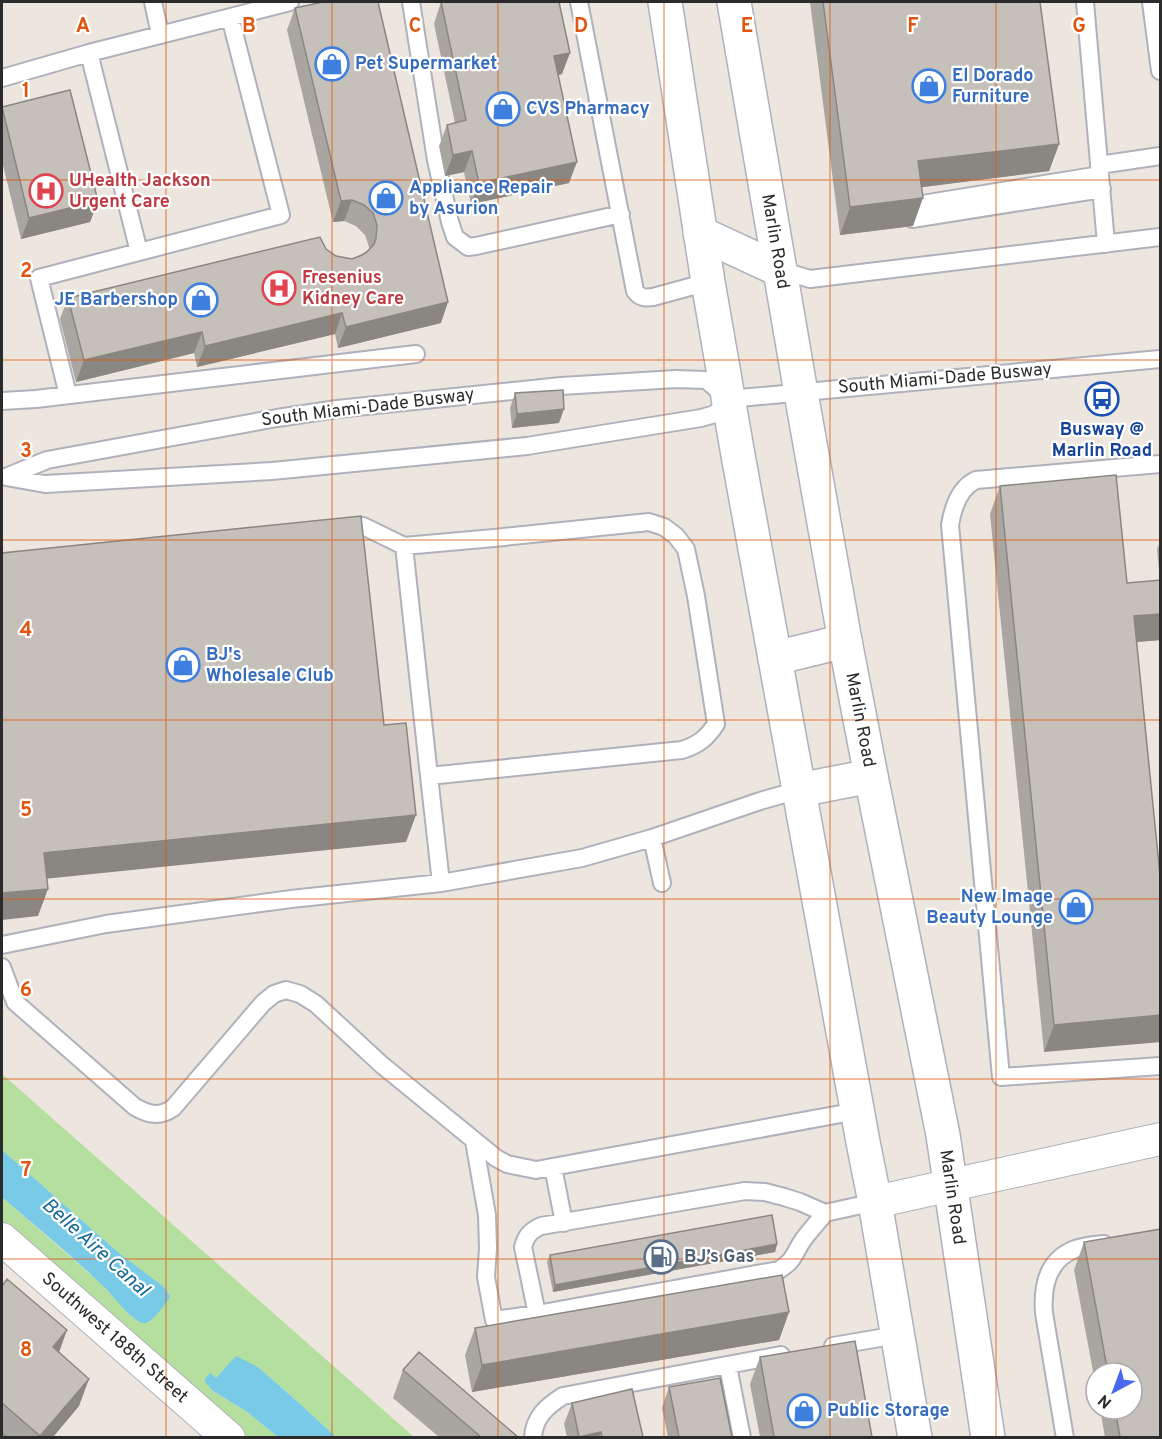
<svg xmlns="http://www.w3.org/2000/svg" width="1162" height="1439" font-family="Overpass,sans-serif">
<rect width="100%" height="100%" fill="#ece6df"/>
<path fill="#b5df9f" d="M2,1074L414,1437H336L299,1403L258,1367L250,1364L216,1378L210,1374L213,1391L246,1411L278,1437H239L2,1229V1197L98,1281L133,1318L170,1296L164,1287L119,1253L2,1150Z"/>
<path fill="#79cae7" d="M2,1150L119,1253L164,1287L170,1296L169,1299C164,1305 151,1325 143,1323C132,1321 114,1297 106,1289C73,1256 36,1227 2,1197Z
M236,1356L258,1367L299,1403L336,1437H278L246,1411L213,1391L205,1382V1379L210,1373L216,1378Z"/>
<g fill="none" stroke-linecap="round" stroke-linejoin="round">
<g stroke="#afb1bb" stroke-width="20">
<path id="service" d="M153,2L160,34
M411,2L436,160L450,222L455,237L468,247L476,246L621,214
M579,2L635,291C640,298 645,298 653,297L708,282
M1085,2L1106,244
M1151,2L1160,71
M89,53L139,252
M2,78L89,53L290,2
M1099,165L1160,156
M910,206L1100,175
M912,219L1102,189
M780,270L810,279L1160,237
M68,395L39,278L281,215L230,17
M726,397L706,380L676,379L561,386L337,409L277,418L47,460L6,477L45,484L272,471L527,446L701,418L715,414L729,399L1160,359
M2,401L36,399L416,354
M1160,464L976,480C959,488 953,507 950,525L1001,1077L1160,1066
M340,529L363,526L404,546L494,538L649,522L664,527L676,536L686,549L696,596L716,724C707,738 698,745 682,750L429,776L441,883
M404,546L429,776
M652,838L662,883
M2,945L106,924L291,899L441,883L582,858L652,838L760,801L799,790
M2,967L15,1002L135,1107C149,1115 160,1117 173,1108L263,1003L274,994L286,990L300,994L316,1004L382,1065L496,1158L507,1164L536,1170L857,1111
M474,1141L487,1215L488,1248L486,1277L494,1320L537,1314L779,1270C795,1260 794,1253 803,1240C810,1230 818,1222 825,1213
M553,1167L564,1223
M537,1314L523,1247C526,1236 530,1231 541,1226L745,1191L765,1192L784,1197L800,1202L825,1213L875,1202
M833,1346L897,1335
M728,1366L742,1438
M533,1438C534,1417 547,1406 563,1396L781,1355
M1065,1438L1044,1313C1042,1287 1047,1260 1075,1249C1084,1246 1095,1245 1104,1244"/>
</g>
<g stroke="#afb1bb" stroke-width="34">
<g id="minor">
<path d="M875,1202L1160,1139"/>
<path id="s1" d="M2,1239L229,1438"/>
</g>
</g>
<g stroke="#afb1bb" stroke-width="36">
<g id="tertiary">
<path d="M665,2L708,282L738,455L863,1142L875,1202L915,1438"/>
<path id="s2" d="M734,2L801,393L845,641L871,776L943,1135L988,1438"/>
<path d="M700,233L780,270"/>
<path d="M775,658L845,641"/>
<path d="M799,790L871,776"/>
</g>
</g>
<use href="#service" stroke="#fff" stroke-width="16"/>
<use href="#minor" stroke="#fff" stroke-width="32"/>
<use href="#tertiary" stroke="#fff" stroke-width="33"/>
</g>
<path fill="#a9a5a0" d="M441,2L562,74L558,75L569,183L471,204L464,172L445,176L439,146L447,125L455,123L434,24Z
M810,2H1040L1059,144L1049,171L922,187L913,226L840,235Z
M295,8L441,323L338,348L335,334L197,367L194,353L76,382L60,319L68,298L326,249L336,256L352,259L362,255L369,249V247L365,235L356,226L344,221L333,222L287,30Z
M2,107L98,201L90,222L21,239L2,161Z
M515,393L559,423L512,428L510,408Z
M1000,486L1127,583L1160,580L1157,549L1161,540V640L1136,642L1161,885L1044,1052L990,514Z
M1084,1242L1161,1437H1105L1100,1409H1132V1373H1096V1387L1074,1270Z
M777,1244L775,1252L553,1292L547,1262L550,1255Z
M2,1286L59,1353L79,1406L53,1437H2Z
M789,1312L779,1340L472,1392L465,1355L475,1328Z
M760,1357L872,1437H760L750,1384Z
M403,1370L518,1437H439L393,1398Z
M669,1387L732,1437H668L662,1408Z
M572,1403L643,1437H567L564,1424Z"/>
<path fill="#8a8682" d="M570,53L562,74L547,78L554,56Z
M1059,144L1049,171L908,189L918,161Z
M472,151L464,172L445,176L453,155Z
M577,162L569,183L471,204L479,183Z
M923,198L913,226L840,235L850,207Z
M352,200L344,221L333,222L341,201Z
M98,201L90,222L21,239L29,218Z
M448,302L441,323L338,348L346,327Z
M342,313L335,334L197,367L205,346Z
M202,332L194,353L76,382L84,360Z
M564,409L559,423L512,428L517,414Z
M1161,614V640L1124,643L1134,616Z
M416,815L406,842L34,880L44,853Z
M48,889L38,916L2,920V893Z
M1161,1015V1042L1044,1052L1054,1025Z
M777,1244L775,1252L553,1292L555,1285Z
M789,1312L779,1340L472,1392L482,1365Z
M67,1330L57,1358L53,1347Z
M89,1379L79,1406L53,1437H40Z
M601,1432L599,1437H579Z"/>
<path fill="#c5c0ba" stroke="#8a8682" stroke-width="1.5" d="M323,2H378L448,302L346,327L342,313L205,346L202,332L84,360L68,298L320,237L326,249L336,256L352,259L362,255L367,252L374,244L376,238L377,225L373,213L364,205L352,200L341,201L295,8Z
M441,2H559L570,53L554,56L577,162L479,183L472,151L453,155L447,125L466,120Z
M823,2H1040L1059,144L918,161L923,198L850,207Z
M70,90L98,201L29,218L2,107Z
M563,390L564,409L517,414L515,393Z
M1116,475L1127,583L1161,580V614L1134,616L1161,885V1015L1054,1025L1000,486Z
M361,516L384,725L406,723L416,815L44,853L48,889L2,893V553Z
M772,1215L777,1244L555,1285L550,1255Z
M1161,1229V1437H1120L1115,1409H1132V1373H1108L1084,1242Z
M782,1275L789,1312L482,1365L475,1328Z
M7,1279L67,1330L53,1347L89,1379L40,1436L2,1403V1286Z
M855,1341L872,1437H774L760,1357Z
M419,1352L518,1437H481L403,1370Z
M720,1378L732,1437H679L669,1387Z
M632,1389L643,1437H602L601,1432L579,1437L572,1403Z
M2,1433L7,1437H2Z"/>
<path fill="none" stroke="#df570e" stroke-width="1.5" stroke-opacity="0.55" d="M166,2V1438M332,2V1438M498,2V1438M664,2V1438M830,2V1438M996,2V1438M2,180H1160M2,360H1160M2,540H1160M2,720H1160M2,899H1160M2,1079H1160M2,1259H1160"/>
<defs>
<g id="shop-ring" transform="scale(1.725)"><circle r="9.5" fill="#fff" stroke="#3f7fe0" stroke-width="1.5"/><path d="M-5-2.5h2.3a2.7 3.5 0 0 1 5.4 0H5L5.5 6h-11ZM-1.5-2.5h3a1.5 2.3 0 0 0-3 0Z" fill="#3f7fe0"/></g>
<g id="hospital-ring" transform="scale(1.725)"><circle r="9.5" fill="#fff" stroke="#e0444e" stroke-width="1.5"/><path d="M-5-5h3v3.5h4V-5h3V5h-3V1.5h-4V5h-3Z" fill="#e0444e"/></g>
<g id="bus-ring" transform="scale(1.725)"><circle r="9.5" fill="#fff" stroke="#1a4fb4" stroke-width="1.5"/><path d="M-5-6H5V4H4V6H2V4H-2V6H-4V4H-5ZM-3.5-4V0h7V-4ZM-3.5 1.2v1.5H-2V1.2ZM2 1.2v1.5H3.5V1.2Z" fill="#1a4fb4"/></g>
<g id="fuel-ring" transform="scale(1.725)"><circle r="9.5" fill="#fff" stroke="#5c6f8a" stroke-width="1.5"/><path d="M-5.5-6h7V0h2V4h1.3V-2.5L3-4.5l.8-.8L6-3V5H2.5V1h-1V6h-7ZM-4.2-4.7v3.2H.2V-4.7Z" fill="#5c6f8a"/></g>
</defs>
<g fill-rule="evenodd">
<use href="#shop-ring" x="332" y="64"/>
<use href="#shop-ring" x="929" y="86"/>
<use href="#shop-ring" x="503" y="109"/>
<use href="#hospital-ring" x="46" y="191"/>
<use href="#shop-ring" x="386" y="198"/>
<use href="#hospital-ring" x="279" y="288"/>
<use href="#shop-ring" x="201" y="300"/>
<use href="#bus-ring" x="1102" y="399"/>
<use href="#shop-ring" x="183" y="665"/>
<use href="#shop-ring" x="1076" y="907"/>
<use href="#fuel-ring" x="661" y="1257"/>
<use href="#shop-ring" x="804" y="1411"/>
</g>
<g text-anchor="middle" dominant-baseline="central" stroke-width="4.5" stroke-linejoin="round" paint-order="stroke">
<g font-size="18" font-weight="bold" fill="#366cbe" stroke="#fff" text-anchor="start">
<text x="355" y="64">Pet Supermarket</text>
<text x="952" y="76">El Dorado<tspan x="952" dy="21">Furniture</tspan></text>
<text x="526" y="109">CVS Pharmacy</text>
<text x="409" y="188">Appliance Repair<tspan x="409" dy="21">by Asurion</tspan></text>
<text x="178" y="300" text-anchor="end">JE Barbershop</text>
<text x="206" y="655">BJ's<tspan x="206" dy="21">Wholesale Club</tspan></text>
<text x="1053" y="897" text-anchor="end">New Image<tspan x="1053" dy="21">Beauty Lounge</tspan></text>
<text x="827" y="1411">Public Storage</text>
</g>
<g font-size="18" font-weight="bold" fill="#be3a42" stroke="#fff" text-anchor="start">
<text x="69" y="181">UHealth Jackson<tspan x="69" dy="21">Urgent Care</tspan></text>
<text x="302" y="278">Fresenius<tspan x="302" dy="21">Kidney Care</tspan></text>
</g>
<g font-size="18" fill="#2b2b2b" stroke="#fff">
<text stroke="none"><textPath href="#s2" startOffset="243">Marlin Road</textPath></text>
<text transform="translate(945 379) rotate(-5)">South Miami-Dade Busway</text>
<text transform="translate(368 408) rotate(-7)">South Miami-Dade Busway</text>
<text stroke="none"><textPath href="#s2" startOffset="729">Marlin Road</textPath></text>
<text stroke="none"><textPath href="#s2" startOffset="1215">Marlin Road</textPath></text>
<text stroke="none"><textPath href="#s1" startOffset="150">Southwest 188th Street</textPath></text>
</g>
<g font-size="18" font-weight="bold" fill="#164399" stroke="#fff">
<text x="1102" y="430">Busway @<tspan x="1102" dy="21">Marlin Road</tspan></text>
</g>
<g font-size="18" font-weight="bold" fill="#4e5e75" stroke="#fff" text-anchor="start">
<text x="684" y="1257">BJ’s Gas</text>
</g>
<g font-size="20" font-style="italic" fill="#166994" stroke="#fff">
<text transform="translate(95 1248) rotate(42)">Belle Aire Canal</text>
</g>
</g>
<g font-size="20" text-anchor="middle" font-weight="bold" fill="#df570e" stroke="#fff" stroke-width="4.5" stroke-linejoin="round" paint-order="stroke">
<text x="83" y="32">A</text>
<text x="249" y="32">B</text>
<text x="415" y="32">C</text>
<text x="581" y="32">D</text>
<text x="747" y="32">E</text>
<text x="913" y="32">F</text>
<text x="1079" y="32">G</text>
<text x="26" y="97">1</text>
<text x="26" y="277">2</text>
<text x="26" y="457">3</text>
<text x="26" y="636">4</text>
<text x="26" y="816">5</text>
<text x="26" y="996">6</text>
<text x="26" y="1176">7</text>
<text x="26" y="1356">8</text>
</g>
<rect width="1162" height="1439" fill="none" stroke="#2b2b2b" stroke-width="6"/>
<g transform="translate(1114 1391) rotate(221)"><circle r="28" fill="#ffffff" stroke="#aaaaaa" stroke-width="1.5"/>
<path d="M0-4.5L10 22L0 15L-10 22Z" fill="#4a69ee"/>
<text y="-9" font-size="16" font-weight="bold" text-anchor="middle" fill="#2b2b2b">N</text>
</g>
</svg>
